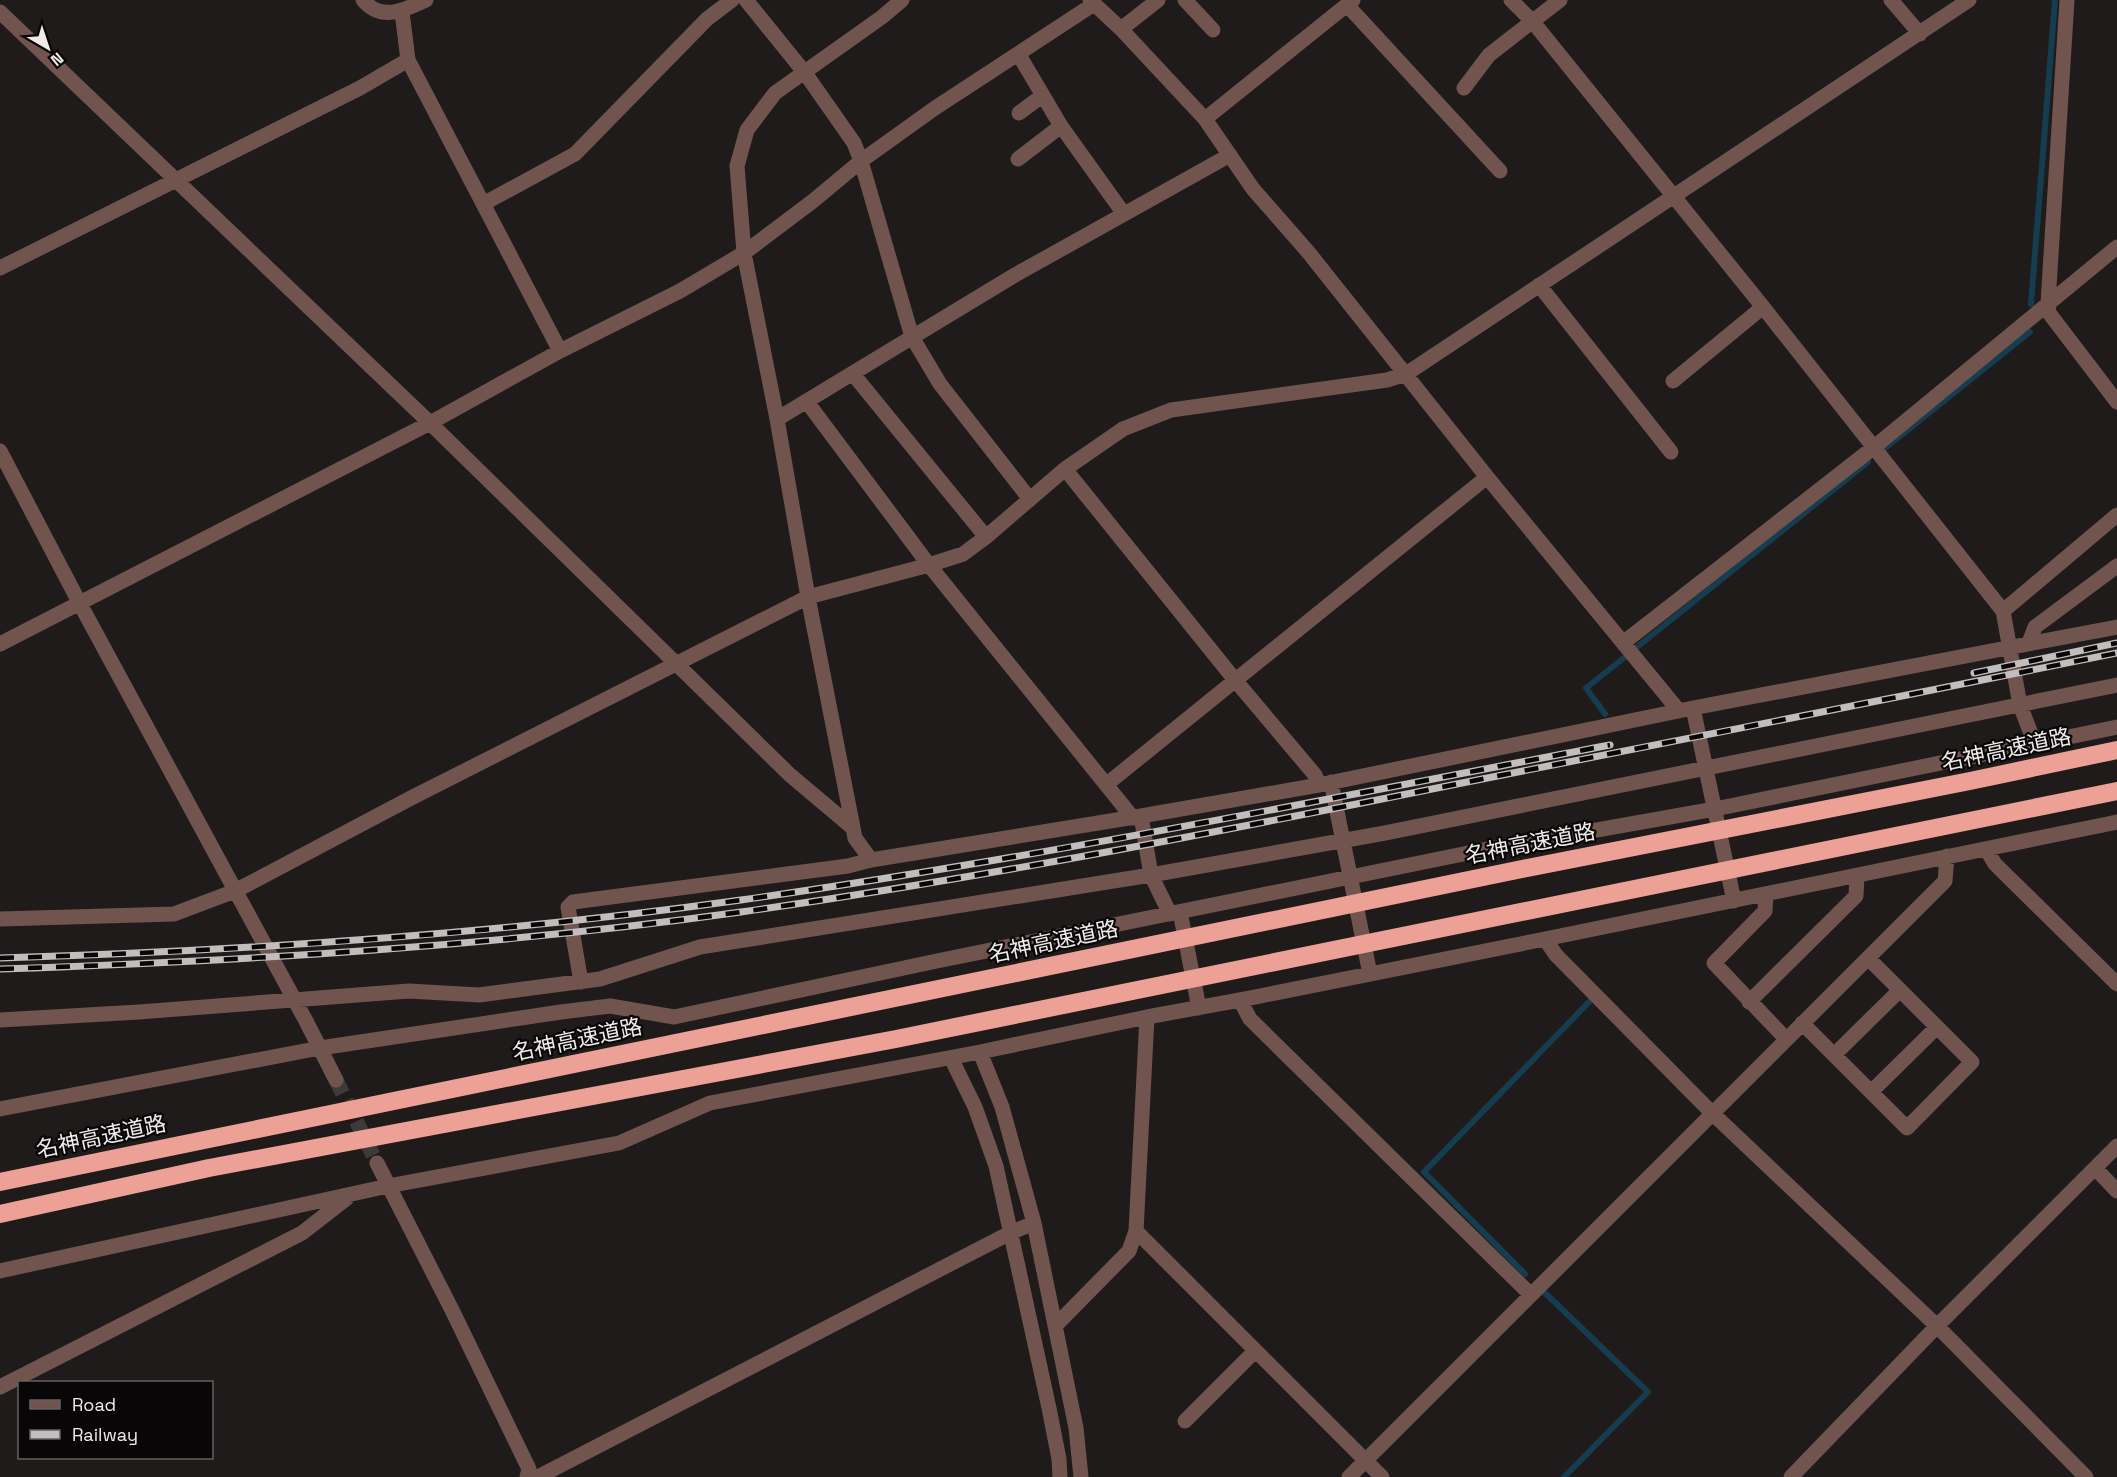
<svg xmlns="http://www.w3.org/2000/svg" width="2117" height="1477" font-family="'Space Grotesk','Noto Sans JP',sans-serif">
<rect width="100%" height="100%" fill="#1f1b1a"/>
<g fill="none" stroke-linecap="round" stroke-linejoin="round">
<path stroke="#153c4f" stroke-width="6" d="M2031,304L2055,0
M1884,449L2030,332
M1637,647L1868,462
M1605,714L1586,688L1625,657
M1525,1274L1424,1172L1590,1001
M1541,1289L1648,1392L1564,1477"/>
<path stroke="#3e3a39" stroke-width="15" stroke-dasharray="15 8" stroke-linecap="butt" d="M336,1080L377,1163"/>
<path stroke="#72544f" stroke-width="15" d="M363,0C381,22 405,10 426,0
M746,0L805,73L854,143L861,161L912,337L940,384L1029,498
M902,0L882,17L775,93L747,130L737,166L744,253L777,419L808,597L855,838L871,860L1141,816L1319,785L1693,708L2117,627
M1090,0L1121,29L1205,119L1253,189L1309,253L1487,477L1679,711
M1185,0L1213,30
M1511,0L1533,22L1763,307L2003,611L2020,705L2035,744
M1891,0L1920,34
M2067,0L2048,303L2049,313L2117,402
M1347,5L1500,171
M0,12L430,423L790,775L853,828
M402,12L408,60L560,351
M1121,29L1158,0
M1019,55L1061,126L1124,214
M1464,88L1489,55L1560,0
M1019,113L1042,96
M1205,119L1353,0
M1018,159L1061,126
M483,204L575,154L707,19L732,0
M0,268L360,88L408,60
M1539,285L1671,452
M853,374L986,537
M1673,381L1763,307
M807,402L929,565L1133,818
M777,419L1015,275L1230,155
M0,451L79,602L306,1021L336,1080
M1065,469L1235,680L1315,775L1319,785
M2003,611L2117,515
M1623,643L1873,448L2117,247
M2029,643L2035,627L2117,566
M0,644L430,423L560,351L680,291L744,253L813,201L861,161L935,108L1094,4
M1693,708L1734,901
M1331,782L1370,974
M1107,784L1487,477
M1141,816L1151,875L1170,914
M1986,849L1995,864L2117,984
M1766,894L1765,911L1714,963L1786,1039
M1180,912L1199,1008
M0,919L174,914L235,891L411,798L808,597L929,565L963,554L986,537L1065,469L1123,429L1171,410L1387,380L1406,374L1969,0
M1545,939L1556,955L1712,1113L1937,1326L2086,1477
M581,982L568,907L573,902L848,866L871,860
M1240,1000L1250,1019L1531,1295
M1749,1002L1856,896L1857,875
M0,1020L139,1012L409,991L479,995L600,979L700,947L1151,875L1385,833L2117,685
M1802,1023L1907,1128L1972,1062L1868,958
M980,1052L1002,1107L1034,1223L1076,1428L1081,1477
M1834,1055L1900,990
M951,1058L975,1107L996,1166L1049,1408L1059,1459L1060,1477
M1871,1092L1937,1027
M0,1109L320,1048L561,1012L610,1006L674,1017L932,962L1478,851L1715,809L2117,727
M377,1163L453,1312L529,1469L527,1477
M2095,1168L2117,1191
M1136,1231L1382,1477
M0,1271L388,1186L619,1143L710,1103L980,1052L1147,1017L1240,1000L1545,939L2117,822
M1056,1325L1129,1251L1136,1231L1147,1017
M0,1387L302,1233L347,1198
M1185,1421L1255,1351
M538,1477L1012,1232L1034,1223
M1349,1477L1945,881L1947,856
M1791,1477L1937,1326L2117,1146"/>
<path stroke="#eda196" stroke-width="18" d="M0,1182L1522,869L1970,781L2117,750
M0,1214L209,1168L896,1039L2117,791"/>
<g stroke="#c1bebd" stroke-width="7">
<path id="rail" d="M1974,673L2117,643
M0,958C247,951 496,934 741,900C1032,859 1321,800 1610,745
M0,969C248,961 495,946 741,912C983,878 1223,831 1462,783C1680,740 1899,697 2117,653"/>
</g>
<use href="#rail" stroke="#080606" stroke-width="4.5" stroke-dasharray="14" stroke-linecap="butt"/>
</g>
<g text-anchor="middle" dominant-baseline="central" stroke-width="4.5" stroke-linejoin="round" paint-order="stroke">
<g font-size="22" fill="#eeebea" stroke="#080606">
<text transform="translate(2006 749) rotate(-12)">名神高速道路</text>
<text transform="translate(1530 843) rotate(-11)">名神高速道路</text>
<text transform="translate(1053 941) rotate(-12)">名神高速道路</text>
<text transform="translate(577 1039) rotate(-12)">名神高速道路</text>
<text transform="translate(101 1136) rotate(-12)">名神高速道路</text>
</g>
</g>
<rect x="18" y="1381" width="195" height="78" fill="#080606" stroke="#646261" stroke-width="1.5"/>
<rect x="30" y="1400" width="30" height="9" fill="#72544f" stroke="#646261" stroke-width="1.5"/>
<text x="72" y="1411" font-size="18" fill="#eeebea">Road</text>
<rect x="30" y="1430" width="30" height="9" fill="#c1bebd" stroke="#646261" stroke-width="1.5"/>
<text x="72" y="1441" font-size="18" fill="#eeebea">Railway</text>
<g transform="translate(48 48) rotate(141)" stroke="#080606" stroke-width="4.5" paint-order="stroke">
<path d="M0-4.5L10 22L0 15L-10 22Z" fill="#eeebea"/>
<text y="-9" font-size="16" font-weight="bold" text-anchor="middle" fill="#eeebea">N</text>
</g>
</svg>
